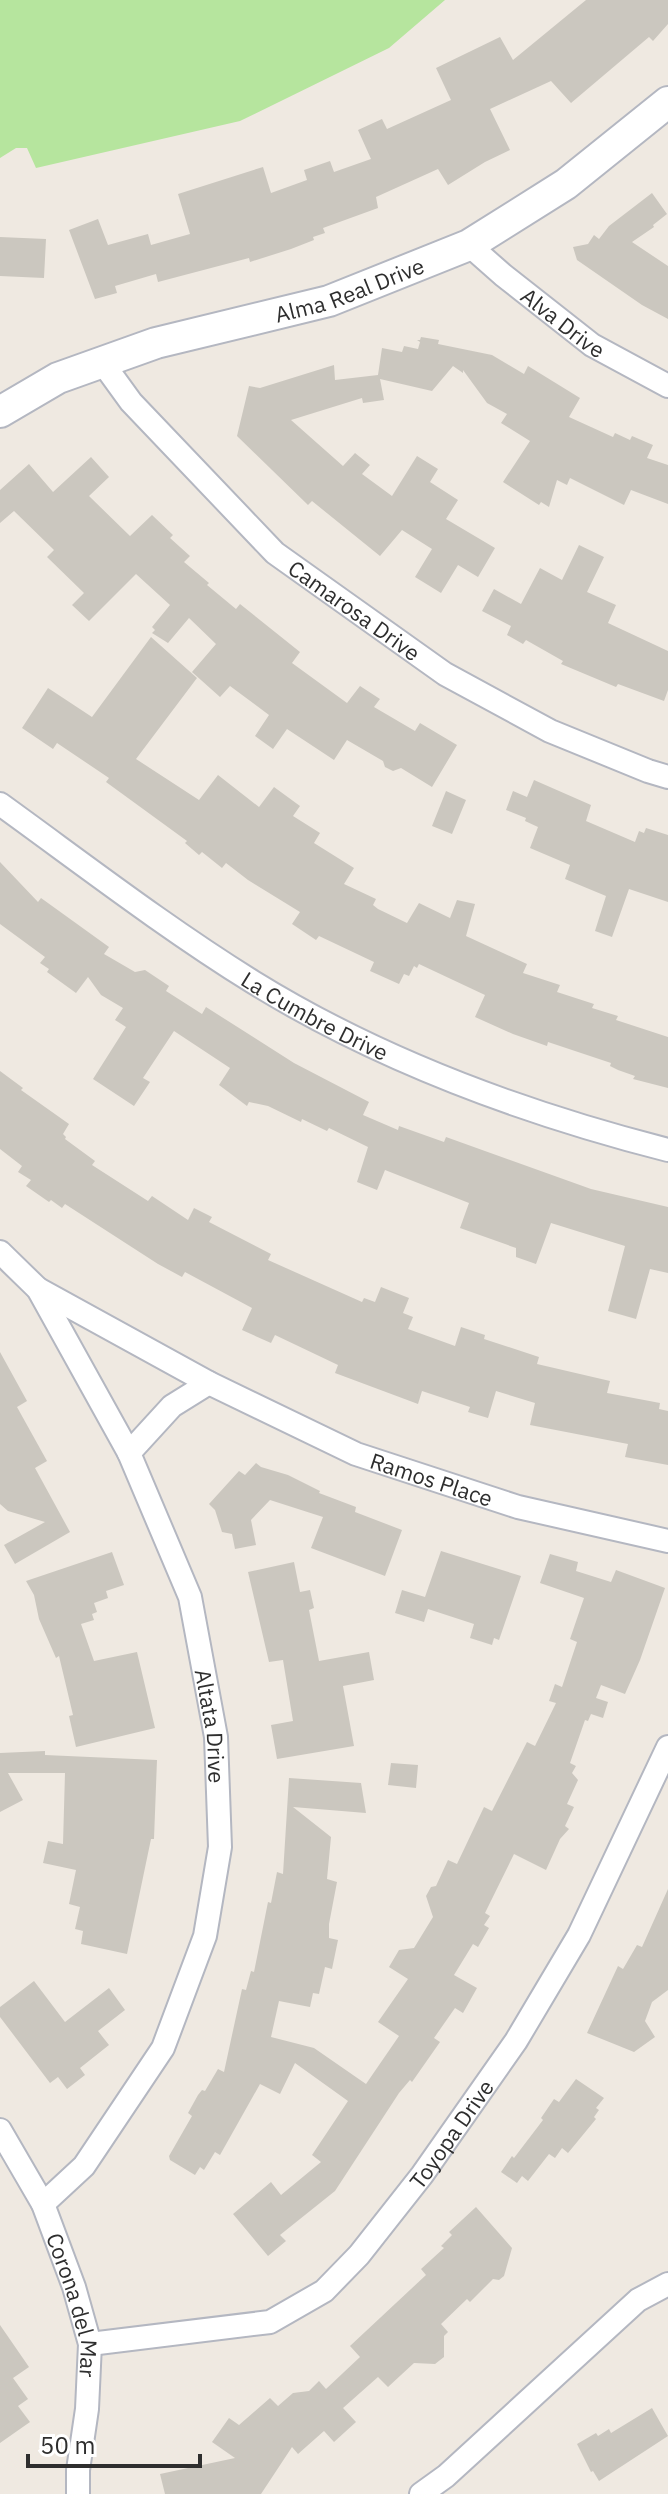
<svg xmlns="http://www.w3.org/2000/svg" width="668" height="2494" font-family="'IBM Plex Sans',sans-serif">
<rect width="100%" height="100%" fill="#efe9e1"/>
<path fill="#b6e59e" d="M0,0H445L389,48L240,121L36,168L27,148H16L0,158Z"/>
<path fill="#cbc7bf" d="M586,0H668V24L653,41L649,37L571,103L551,81L490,109L510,150L485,162L448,185L438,169L376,197L378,208L323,228L325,233L313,237L314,240L291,249L250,262L249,258L158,282L156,274L115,286L117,293L95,299L69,230L98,219L108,245L148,234L151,245L190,234L178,194L263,167L271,193L307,180L304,170L330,161L334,172L371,159L358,130L382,119L387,129L451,100L436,68L500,37L513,60Z
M652,193L667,214L653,225L654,227L632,242L668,266V319L642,305L577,260L573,247L588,244L594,235L599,239L609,226Z
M0,237L46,239L44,278L0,276Z
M421,337L439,340L438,344L492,355L524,374L528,366L580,398L569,417L613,437L615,433L630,440L632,436L653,445L647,458L668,465V504L631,490L624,505L570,478L567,485L557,480L549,507L541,502L539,505L503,482L530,441L501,423L507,414L487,403L463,370V373L453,366L432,391L380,379L384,400L363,403L362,398L291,420L343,466L355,453L370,465L362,474L392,496L417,456L438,469L430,482L458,500L446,519L495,548L478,577L458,565L441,593L415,577L432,549L402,530L380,556L312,501L308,505L237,436L249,386L260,388L334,365L335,380L378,375L382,348L402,352L404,346L418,349L420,342L417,340H420Z
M91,457L109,477L89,496L130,536L152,515L173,535L170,538L190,556L184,562L209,583L207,585L236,609L240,604L300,652L292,663L347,703L360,686L380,699L374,707L415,731L420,723L457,745L432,787L401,768L393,771L385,767L383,761L347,740L334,760L287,729L273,749L255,736L269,715L230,686L220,697L192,672L216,644L189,618L168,643L152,633L155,630L152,627L170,605L136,574L89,621L72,605L84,593L47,557L54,550L14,511L0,523V490L29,464L53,492Z
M579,545L604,557L587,592L616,605L608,623L668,651V690L664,701L618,684L616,687L561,664L563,661L526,640L523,644L507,635L511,626L482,611L494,589L521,604L540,568L562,580Z
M151,637L197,678L136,759L199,800L218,775L259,807L274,787L300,806L293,816L320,833L314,843L354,868L344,884L376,899L373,905L378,909L407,923L419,903L450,918L457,900L475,904L466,936L527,964L523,973L560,985L557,992L594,1004L592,1008L618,1016L616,1020L668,1037V1088L633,1079L635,1076L618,1070L610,1066L611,1063L548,1042L547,1046L513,1034L475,1017L485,995L419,964L417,968L414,966L409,976L404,974L399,984L370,971L374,962L319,936L316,940L292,924L300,912L248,880L226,863L222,868L202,852L199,855L185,843L187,841L106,782L109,778L57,743L53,749L22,728L48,688L92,717Z
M534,780L591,805L586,821L635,842L639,831L644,833L646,828L668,835V902L629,889L612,937L595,931L606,896L565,879L570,865L530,848L538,827L525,821L526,818L506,810L513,791L527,797Z
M446,791L466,800L452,834L432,826Z
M0,862L38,902L41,898L109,947L104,954L135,972L145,970L169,986L166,991L202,1014L206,1007L294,1063L369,1102L363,1115L398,1130L399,1126L444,1142L446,1137L591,1189L668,1207V1273L650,1269L636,1319L608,1311L625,1246L551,1223L536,1264L516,1257V1248L460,1228L469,1203L385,1170L377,1190L357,1182L368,1147L329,1128L327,1131L302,1119L301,1122L268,1106L249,1102L247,1106L219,1085L230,1068L174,1031L143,1078L150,1082L134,1106L93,1079L126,1027L115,1020L123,1008L101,995L88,977L76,993L47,972L49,969L40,963L45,957L0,924Z
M0,1071L23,1088L21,1090L69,1124L63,1134L66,1137L65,1139L95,1161L92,1165L148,1201L152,1196L188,1220L194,1208L212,1217L209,1222L271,1254L268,1260L362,1302L364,1298L375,1302L381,1287L409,1298L403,1313L413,1317L408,1329L455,1346L461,1327L485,1335L484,1339L539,1357L537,1364L610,1381L607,1393L660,1403L659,1409L668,1411V1465L625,1457L628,1444L530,1425L535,1403L496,1391L488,1418L468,1412L470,1407L422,1391L418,1404L335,1373L338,1365L275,1335L271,1343L242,1330L252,1308L185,1272L182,1277L158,1264L65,1204L62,1208L51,1200L49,1202L26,1186L31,1180L18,1172L22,1166L0,1149Z
M0,1352L27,1401L17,1407L47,1461L35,1468L70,1532L15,1564L4,1545L45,1522L8,1511L0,1504Z
M256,1463L261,1467L288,1475L320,1491L319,1493L356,1507L355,1512L402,1530L385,1576L311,1548L323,1517L270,1500L251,1520L256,1545L235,1549L232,1534L222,1532L215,1510L209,1504L239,1471L245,1475Z
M441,1551L521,1576L499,1640L494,1638L492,1645L470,1638L474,1624L428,1609L424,1622L395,1613L402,1590L425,1597Z
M112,1552L124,1585L106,1591L108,1598L94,1603L97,1612L92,1614L94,1620L81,1624L94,1661L137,1652L155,1728L76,1747L69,1716L73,1715L59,1656L56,1658L39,1619L34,1595L26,1581Z
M550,1554L578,1562L576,1571L611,1582L616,1570L665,1588L640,1660L625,1694L601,1685L596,1698L608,1702L603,1718L591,1714L588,1721L585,1720L570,1763L576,1766L572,1773L578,1780L567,1804L574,1807L565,1826L569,1829L560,1839L546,1870L514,1854L485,1913L490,1916L484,1925L489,1928L478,1947L473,1944L454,1975L477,1988L463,2013L455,2008L434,2038L440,2042L412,2082L410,2080L399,2093L335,2191L280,2235L286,2241L268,2256L233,2214L271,2182L281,2195L321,2162L312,2155L348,2101L295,2063L280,2094L260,2084L220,2155L215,2152L204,2170L200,2167L195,2175L170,2160L169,2156L192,2116L188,2113L198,2095L202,2090L205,2091L218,2069L224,2072L242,1989L246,1990L251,1971L254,1972L268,1902L271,1903L277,1872L283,1874L289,1778L361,1783L366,1813L293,1807L331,1837L327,1879L337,1882L329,1924V1938L338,1940L332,1969L325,1967L319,1994L313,1993L310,2007L279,2001L271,2037L314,2048L366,2084L399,2036L378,2022L408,1979L389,1967L399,1950L414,1948L433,1917L426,1896L431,1887L436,1886L448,1860L457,1864L484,1807L492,1811L527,1742L535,1746L556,1703L549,1701L555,1684L562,1687L577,1642L570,1639L584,1598L540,1583Z
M294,1562L300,1592L310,1590L314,1608L309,1610L319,1661L369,1652L374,1680L343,1686L354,1746L277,1759L271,1725L293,1721L283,1660L269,1662L248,1572Z
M45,1751V1755L157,1760L154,1839H151L127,1954L81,1944L83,1931L75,1929L80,1907L69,1904L76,1870L43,1863L48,1841L63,1844L65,1773H8L23,1800L0,1812V1753Z
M391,1763L418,1765L416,1788L388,1785Z
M668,1889V1990L652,2002L645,2021L655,2037L634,2052L587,2033L618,1966L623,1969L637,1945L642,1947Z
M34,1981L65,2022L109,1988L125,2010L98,2031L109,2045L80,2068L85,2075L67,2089L58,2077L50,2083L0,2017V2007Z
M576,2079L604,2098L596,2108L599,2110L594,2117L596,2119L568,2153L562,2148L555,2158L549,2154L528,2181L522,2176L517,2183L501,2172L512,2156L514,2158L543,2120L541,2118L554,2099L559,2102Z
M476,2207L512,2248L504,2276L499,2280L493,2279L470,2302L467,2299L441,2324L448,2332L444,2336V2357L435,2364L414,2363L388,2387L378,2377L343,2408L356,2422L334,2442L324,2431L298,2454L292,2447L261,2494H165L160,2474L235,2458L212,2442L229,2418L239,2425L270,2398L278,2406L293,2393L309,2391L319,2381L326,2389L360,2357L350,2346L426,2275L421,2269L444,2248L441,2246L452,2235L449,2232Z
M0,2325L29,2367L13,2378L28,2399L18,2406L30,2422L0,2443Z
M652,2408L668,2436L599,2481L593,2471L591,2472L577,2444L596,2433L598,2436L609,2429L611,2433Z"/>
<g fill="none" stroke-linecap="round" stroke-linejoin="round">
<g stroke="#b4b7c1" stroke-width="26">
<g id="street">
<path id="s1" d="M469,245L503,275L592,345L668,386"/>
<path id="s2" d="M102,362L131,402L275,553L445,674L550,731L648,771L668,777"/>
<path id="s3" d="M0,804C83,864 166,928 253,982C381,1061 523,1113 668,1150"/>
<path id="s4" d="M0,1252L38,1289L129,1453L190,1597L216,1737L220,1847L205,1936L163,2048L84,2166L43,2204"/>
<path id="s5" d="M38,1289L209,1383L356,1454L518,1507L668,1541"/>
<path d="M129,1453L172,1406L209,1383"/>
<path id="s6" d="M0,2130L43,2204L74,2287L90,2344L87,2409L78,2470V2494"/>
<path id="s7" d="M90,2344L270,2322L324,2291L359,2255L422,2175L516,2041L579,1935L668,1747"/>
<path d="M421,2494L446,2476L638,2300L668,2284"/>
</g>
</g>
<g stroke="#b4b7c1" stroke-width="34">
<g id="secondary">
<path id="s8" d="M0,412L58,378L156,343L329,301L469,245L566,184L668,102"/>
</g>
</g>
<use href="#street" stroke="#fff" stroke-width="22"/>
<use href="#secondary" stroke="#fff" stroke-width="30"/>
</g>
<g text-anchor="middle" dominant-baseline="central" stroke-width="7" stroke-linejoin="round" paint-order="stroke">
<g font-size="22" fill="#2e2e2e" stroke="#fff">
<text stroke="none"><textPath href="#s8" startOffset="372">Alma Real Drive</textPath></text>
<text stroke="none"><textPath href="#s1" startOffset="122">Alva Drive</textPath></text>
<text stroke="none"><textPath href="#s2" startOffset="356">Camarosa Drive</textPath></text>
<text stroke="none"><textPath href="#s3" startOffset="380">La Cumbre Drive</textPath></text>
<text stroke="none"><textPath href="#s5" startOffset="438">Ramos Place</textPath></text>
<text stroke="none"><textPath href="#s4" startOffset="528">Altata Drive</textPath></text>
<text stroke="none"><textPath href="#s7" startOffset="446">Toyopa Drive</textPath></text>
<text stroke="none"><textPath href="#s6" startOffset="192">Corona del Mar</textPath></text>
</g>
</g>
<path d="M28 2454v12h172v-12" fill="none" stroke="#2e2e2e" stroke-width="4"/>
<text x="40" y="2454" font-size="24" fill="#2e2e2e" stroke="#ffffff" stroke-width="6" paint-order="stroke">50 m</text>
</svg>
